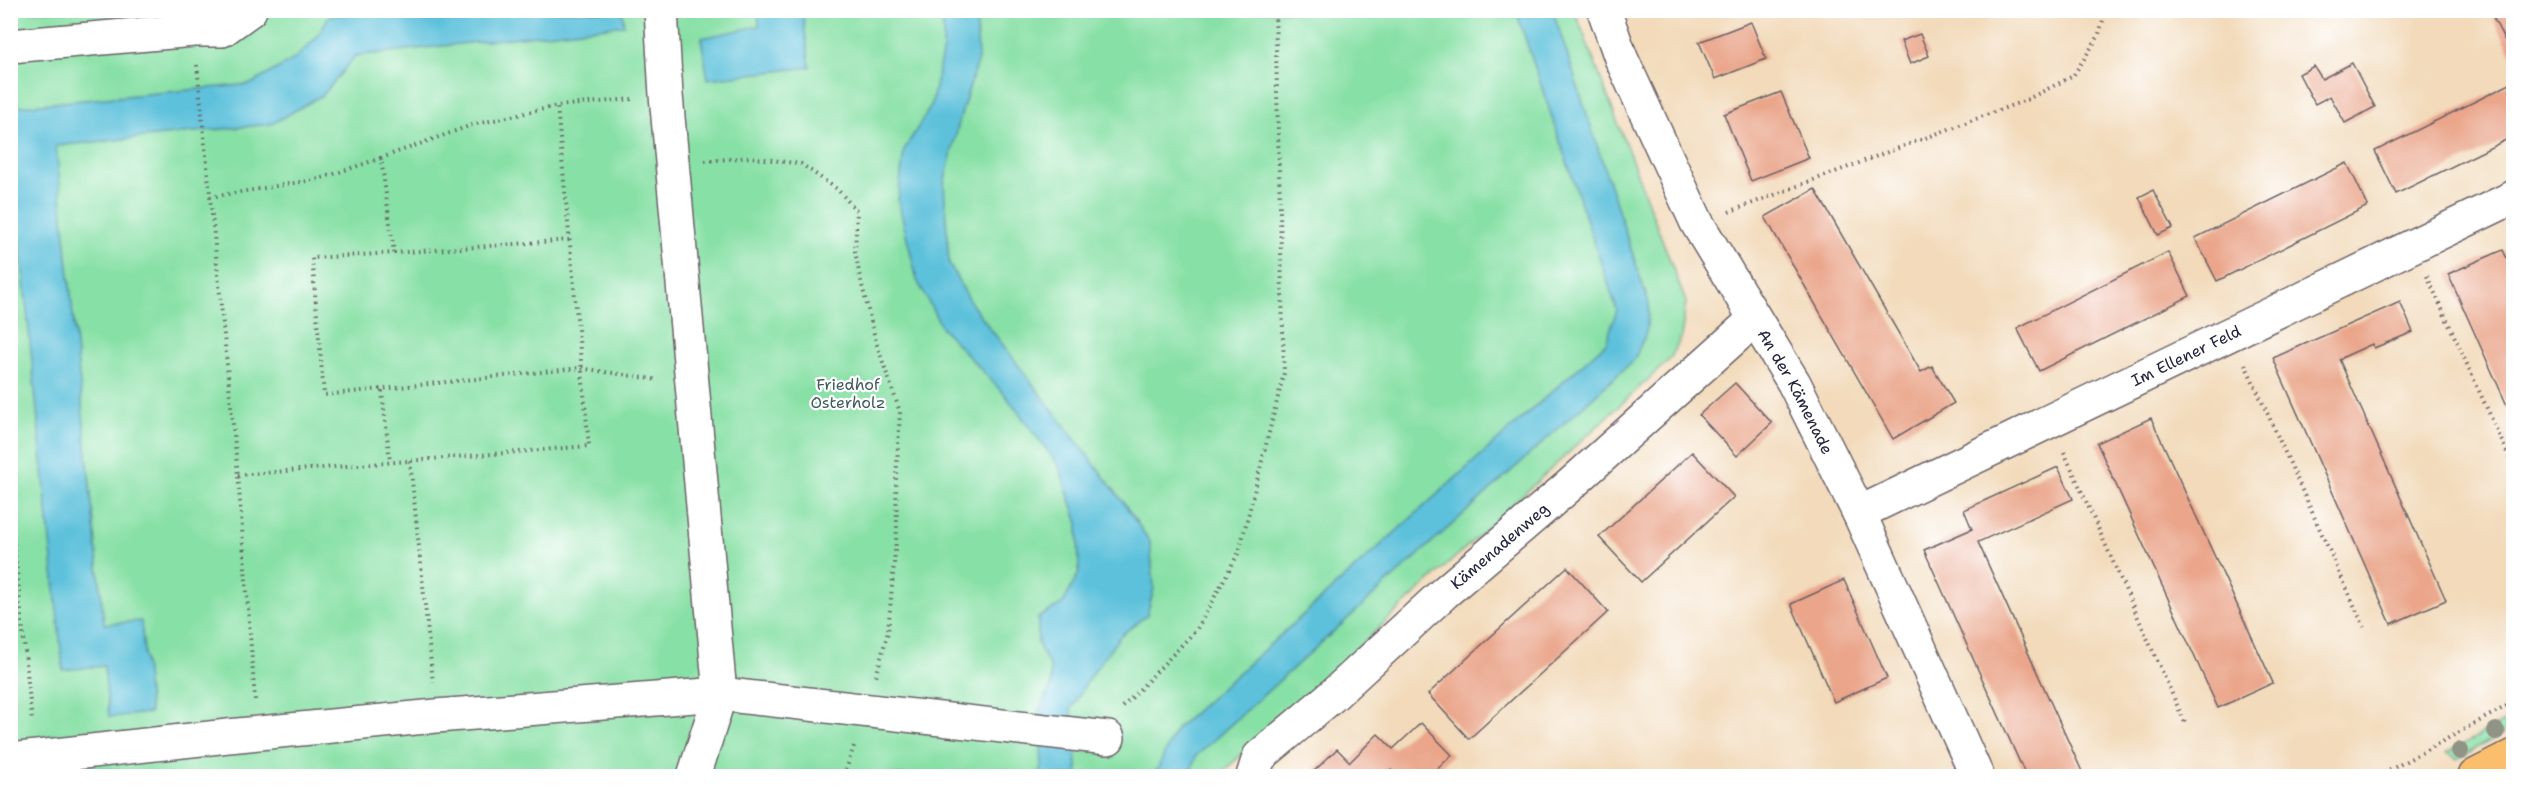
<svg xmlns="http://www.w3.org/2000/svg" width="2524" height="787" font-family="'Shantell Sans',sans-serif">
<rect width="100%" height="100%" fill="#fff"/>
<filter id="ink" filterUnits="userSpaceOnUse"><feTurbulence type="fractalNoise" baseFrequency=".0167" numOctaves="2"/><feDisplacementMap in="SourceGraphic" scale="12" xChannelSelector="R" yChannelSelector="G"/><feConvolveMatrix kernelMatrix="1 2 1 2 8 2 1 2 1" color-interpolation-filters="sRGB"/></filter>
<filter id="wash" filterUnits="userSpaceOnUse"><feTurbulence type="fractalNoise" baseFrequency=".008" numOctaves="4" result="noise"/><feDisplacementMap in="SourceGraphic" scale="24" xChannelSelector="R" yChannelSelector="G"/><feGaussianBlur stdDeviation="1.35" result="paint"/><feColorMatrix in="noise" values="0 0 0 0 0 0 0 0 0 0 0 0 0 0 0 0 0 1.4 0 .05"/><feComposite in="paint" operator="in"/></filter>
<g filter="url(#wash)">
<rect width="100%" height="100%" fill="#f2daba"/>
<path fill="#87e0a5" stroke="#548170" stroke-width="1.5" d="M10,11H1575L1686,302L1681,338L1670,359L1224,771L1223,776H11Z
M2513,717V728L2457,759L2447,753Z"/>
<path fill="#5dc1db" stroke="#40728b" stroke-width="1.5" d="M374,10L622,11L624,25L355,56L324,94L272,124L56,146L104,624L141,621L150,713L109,717L104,666L63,670L11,152V107L251,84L294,59L317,37L329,16Z
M758,11H840L803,15L810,67L708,79L701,38L759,26Z
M943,11H976L978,59L960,118L944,184L949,264L973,306L1121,499L1150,542L1154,588L1147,615L1120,636L1087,681L1071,710L1078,776H1039L1042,767L1039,710L1051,686L1050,667L1038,644V618L1063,603L1079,573L1078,523L1059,466L1006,396L942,328L917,280L898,200L904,150L931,106L943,49Z
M1516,11H1553L1649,304L1646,333L1634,360L1196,756L1189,776H1154L1176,729L1606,343L1617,310Z"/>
<g id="blocks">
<path fill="#eaa58a" d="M2507,10H2514V59L2493,17Z
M1751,22L1766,59L1715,79L1699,42Z
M1920,34L1929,56L1910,64L1901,41Z
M2352,63L2375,107L2345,123L2330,96L2315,104L2299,74L2314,66L2322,79Z
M2514,82V136L2396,194L2375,151Z
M1781,92L1809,158L1751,181L1724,114Z
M2347,163L2368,206L2217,281L2195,238Z
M1815,189L1921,372L1932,366L1954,403L1893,439L1765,217Z
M2153,190L2173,228L2158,235L2139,197Z
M2503,250L2514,273V421L2448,274Z
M2168,252L2190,296L2039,371L2017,328Z
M2400,302L2413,332L2374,348L2372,344L2339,359L2446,600L2391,624L2273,358Z
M1735,383L1772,423L1737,456L1699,415Z
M2151,418L2273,683L2218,708L2097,443Z
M1692,452L1734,497L1641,582L1599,537Z
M2058,467L2073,499L1978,542L2084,776H2026L1924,550L1972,529L1964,510Z
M1567,567L1608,612L1469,739L1428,694Z
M1844,580L1887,678L1834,702L1791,604Z
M1421,723L1452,755L1430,776H1397L1391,770L1385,776H1309L1337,749L1350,762L1378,734L1393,749Z"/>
</g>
</g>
<g filter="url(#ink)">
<use href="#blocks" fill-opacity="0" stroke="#6b6267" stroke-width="1.5"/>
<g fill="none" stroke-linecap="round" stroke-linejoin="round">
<g stroke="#6b6267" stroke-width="36">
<g id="minor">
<path d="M661,10L666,95L720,694L694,776"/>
<path id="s1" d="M1604,10L1621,58L1697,223L1794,383L1859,513L1977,776"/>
<path d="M10,46L194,30H222L250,10"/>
<path id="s2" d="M1859,513L2514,197"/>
<path d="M10,760L228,736L436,716L720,694L1108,738"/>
<path id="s3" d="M1253,776L1259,757L1332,696L1444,593L1569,486L1754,320"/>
</g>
</g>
<g stroke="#6b6267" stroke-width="36">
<path id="major" d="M2475,776L2514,756"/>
</g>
<path stroke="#6b6267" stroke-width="4" stroke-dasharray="1.5 4.5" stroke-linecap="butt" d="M197,65L238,475L255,700
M632,99L557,106L472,125L381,158L394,253L312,258L324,395L580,368L658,380
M705,161L750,157L801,164L837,189L857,211L855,251L860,277L876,342L900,412L896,481L897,529L888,632L876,676
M210,197L319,179L381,158
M1729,212L2026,100L2073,76L2098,37L2106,10
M394,253L570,240
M2427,276L2514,468
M2245,364L2364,627
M382,391L390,462
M2064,452L2186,725
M410,461L433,682
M238,475L589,446L557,106
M10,502L32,722
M1123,707L1197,629L1239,552L1284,373L1275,10
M844,776L855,743
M2379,776L2514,702"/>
<use href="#minor" stroke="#fff" stroke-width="33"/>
<use href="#major" stroke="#fabe6d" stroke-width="33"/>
</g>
<g fill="#909486">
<circle cx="2496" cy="731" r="9"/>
<circle cx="2460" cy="751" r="9"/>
</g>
</g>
<g text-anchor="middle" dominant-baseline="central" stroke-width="4.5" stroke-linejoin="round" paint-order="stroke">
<g font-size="16" fill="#22223b" stroke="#fff">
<text stroke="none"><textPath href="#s2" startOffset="363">Im Ellener Feld</textPath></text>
<text stroke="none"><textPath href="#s1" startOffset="428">An der Kämenade</textPath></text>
<text stroke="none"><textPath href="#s3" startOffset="340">Kämenadenweg</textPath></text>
</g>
<g font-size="16" fill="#405b5b" stroke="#fff">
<text x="848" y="384">Friedhof<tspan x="848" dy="18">Osterholz</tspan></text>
</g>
</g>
<rect width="2524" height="787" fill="none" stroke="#fff" stroke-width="36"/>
</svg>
